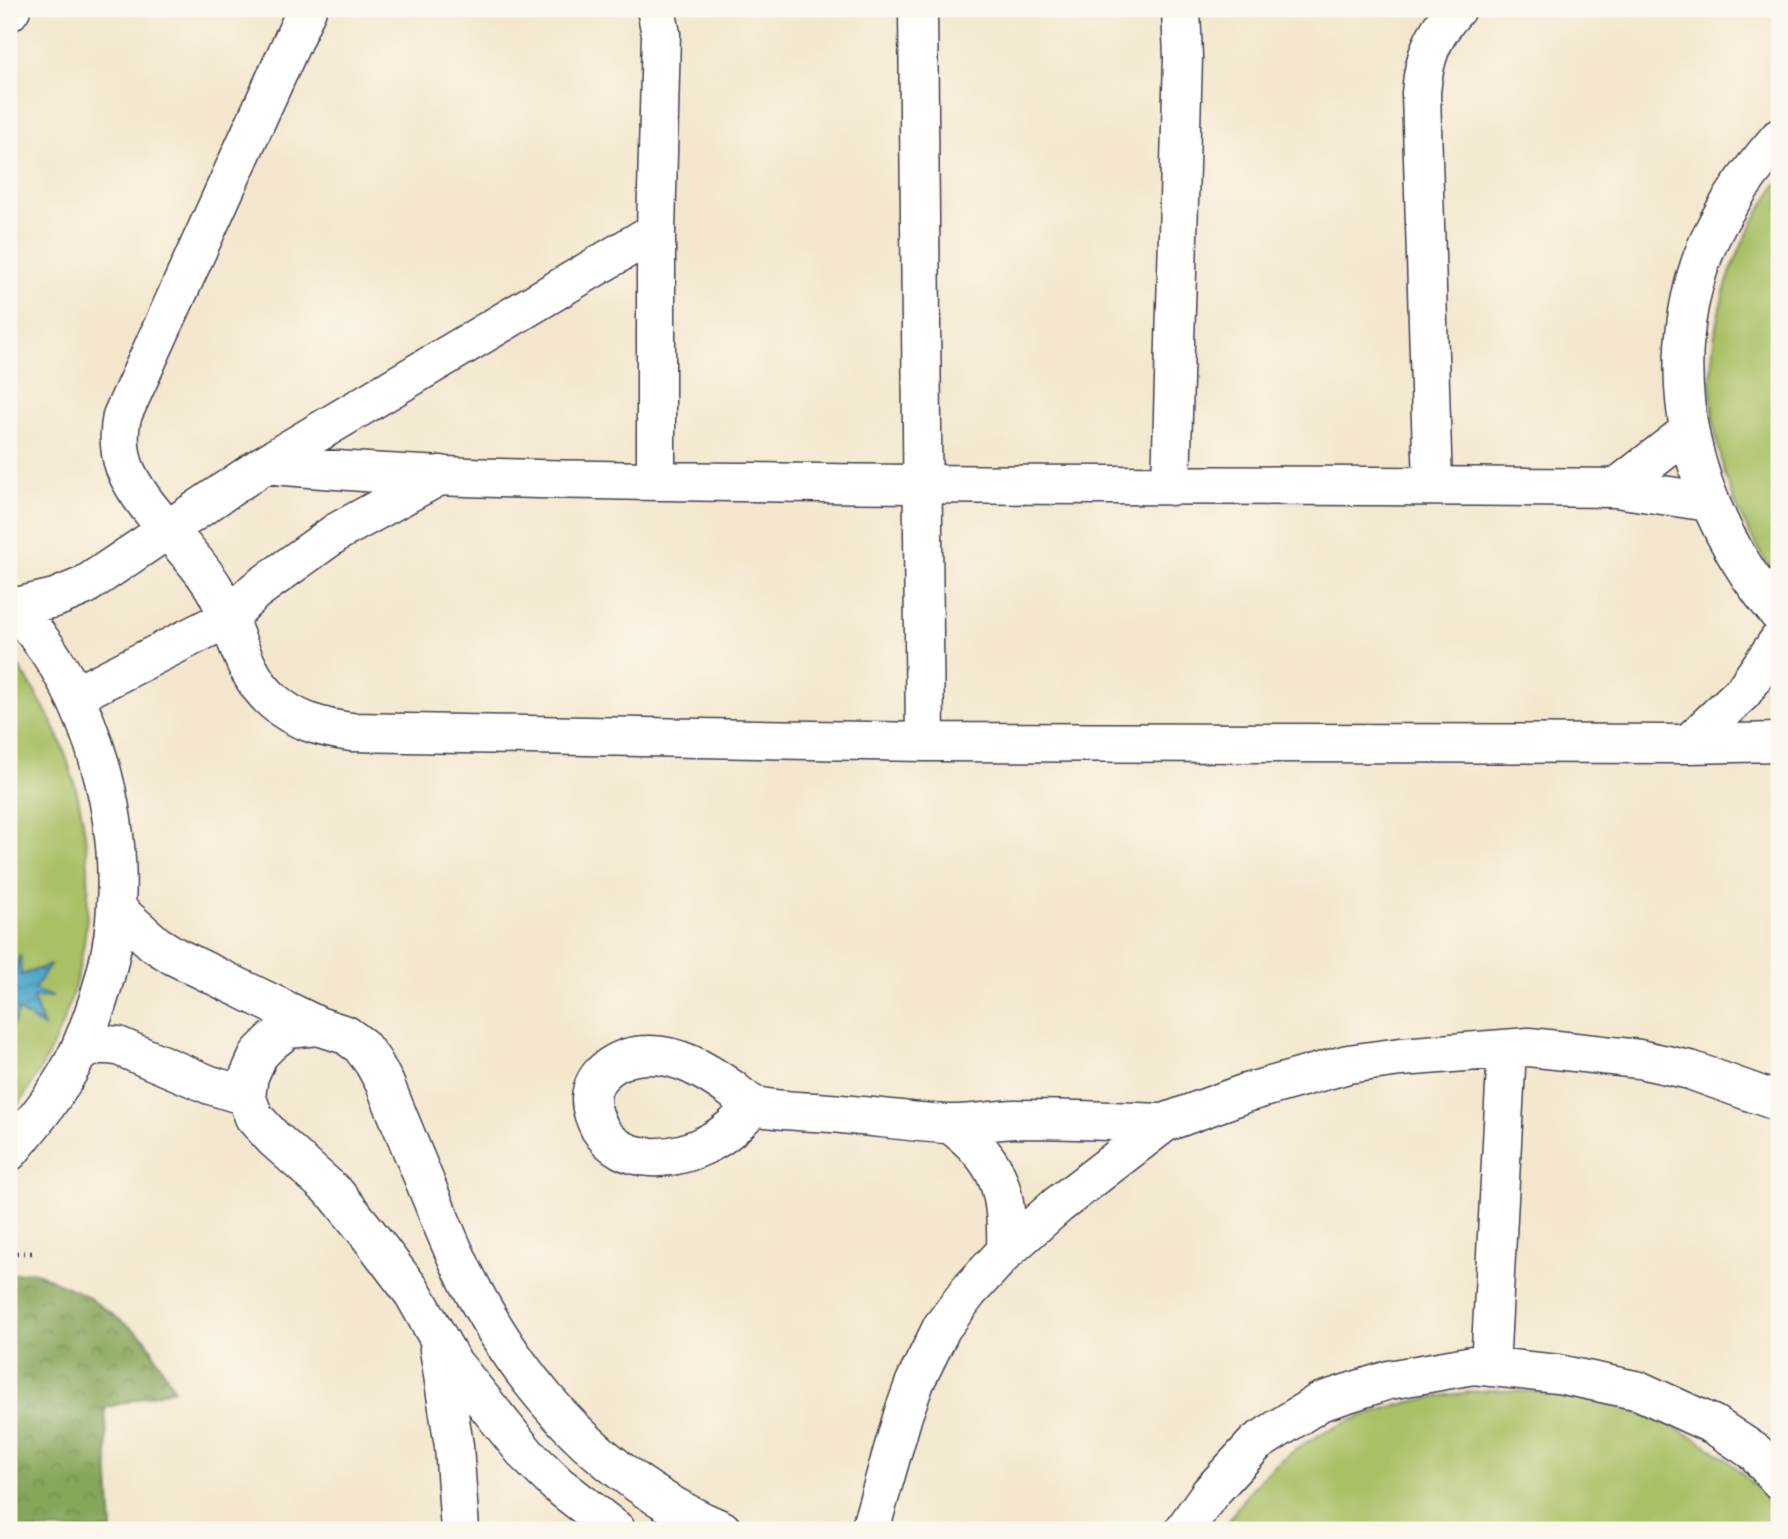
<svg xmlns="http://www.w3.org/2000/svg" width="1788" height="1539" font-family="Caveat,sans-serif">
<defs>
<pattern id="forest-crowns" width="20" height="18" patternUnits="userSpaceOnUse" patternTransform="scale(1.75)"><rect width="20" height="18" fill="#86a65a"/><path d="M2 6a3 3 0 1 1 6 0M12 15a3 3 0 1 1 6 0" fill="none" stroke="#6d874c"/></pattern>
<pattern id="water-waves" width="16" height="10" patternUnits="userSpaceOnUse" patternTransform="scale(1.75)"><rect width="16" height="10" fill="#4ba5c9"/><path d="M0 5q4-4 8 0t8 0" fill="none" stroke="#3e86a4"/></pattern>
</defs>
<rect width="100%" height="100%" fill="#fbf7ec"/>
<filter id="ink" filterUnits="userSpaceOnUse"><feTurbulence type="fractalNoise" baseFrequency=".0143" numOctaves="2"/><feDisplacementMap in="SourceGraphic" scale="14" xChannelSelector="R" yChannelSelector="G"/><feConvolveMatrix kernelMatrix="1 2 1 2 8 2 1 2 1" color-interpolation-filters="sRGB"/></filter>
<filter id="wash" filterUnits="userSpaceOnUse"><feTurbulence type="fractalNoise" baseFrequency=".00686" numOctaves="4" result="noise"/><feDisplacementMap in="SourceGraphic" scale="28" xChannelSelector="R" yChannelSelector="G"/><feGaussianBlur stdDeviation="1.57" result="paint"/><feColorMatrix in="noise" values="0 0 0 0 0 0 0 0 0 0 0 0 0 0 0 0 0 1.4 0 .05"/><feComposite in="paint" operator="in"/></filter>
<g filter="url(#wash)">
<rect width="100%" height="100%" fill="#f3e6cc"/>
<path fill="url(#forest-crowns)" stroke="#54644a" stroke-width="2" d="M32,1271L85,1295L145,1338L174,1389L105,1408L112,1530H9V1275Z"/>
<path fill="#a9c065" stroke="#667150" stroke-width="2" d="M1779,181V580C1687,453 1690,308 1779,181Z
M17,664C33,688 48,712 59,738C111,866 93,1008 9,1117V682Z
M1490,1390C1586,1391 1686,1412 1754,1485C1766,1498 1779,1512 1779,1530H1224C1275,1431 1387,1399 1490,1390Z"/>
<path fill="url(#water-waves)" stroke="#366482" stroke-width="2" d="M20,955L21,975L50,965L34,990L53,997L33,998L44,1027L18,1011L11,1030L9,1010V971L14,974Z"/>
</g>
<g filter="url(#ink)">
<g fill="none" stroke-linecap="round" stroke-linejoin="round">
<g stroke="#413f51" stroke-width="41">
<path id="minor" d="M307,9L122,416C118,434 119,456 127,473C147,515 190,548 214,588C236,625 239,671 273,701C295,721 322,728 351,732L925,742L1688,744L1779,742
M918,9L925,742
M9,12L11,9
M1779,138C1751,170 1722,208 1706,248C1656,374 1693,515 1779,614
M265,464C427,480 591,480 753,482C1041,487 1329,484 1616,488L1709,502
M656,481V231L661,34L656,9
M1171,486L1183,57L1181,9
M1433,486L1421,93C1424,57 1432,36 1456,9
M1616,488L1689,431
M9,604C86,678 122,803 116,907C114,956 98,1007 79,1051C62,1088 35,1121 9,1152
M12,608L55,598L84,586L265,464L656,231
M74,696L228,618L255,591L337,532L441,475
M1688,744L1743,692L1779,640
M116,909L155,944L174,956L318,1026
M78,1053L99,1044L118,1046L210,1085L246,1096
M754,1106C740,1120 727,1134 709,1143C675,1161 623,1167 600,1129C595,1119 591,1110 591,1099C592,1071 622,1055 648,1055C678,1054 706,1071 730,1088C738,1094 747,1103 756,1106C780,1112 815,1111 841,1114C876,1117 911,1122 946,1124C969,1125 993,1120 1015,1119C1065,1119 1114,1121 1164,1123
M950,1124C1000,1160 1008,1192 1006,1251
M439,1349L454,1446L460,1530
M1490,1367L1507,1049
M616,1530L558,1485L527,1455L452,1362L413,1293L366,1231L336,1194L274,1139L254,1117L246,1096L249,1076L259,1054L271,1042L288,1029L318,1026L346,1035L361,1046L373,1062L385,1084C394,1107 404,1130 413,1153C430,1193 445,1235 465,1275C522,1389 604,1480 722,1530
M870,1530L903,1415L915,1382L942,1327L969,1291L1006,1251L1058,1205L1164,1123L1246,1093L1348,1064L1401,1057L1529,1047L1639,1059L1690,1070L1779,1102
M1184,1530L1210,1493L1256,1443L1320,1402L1389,1380L1473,1365L1558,1374L1640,1391L1714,1425L1756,1453L1779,1480"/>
</g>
<path stroke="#413f51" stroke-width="4.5" stroke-dasharray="2 5" stroke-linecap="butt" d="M9,1253H32"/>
<use href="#minor" stroke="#fff" stroke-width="38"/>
</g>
</g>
<rect width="1788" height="1539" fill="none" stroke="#fbf7ec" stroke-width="35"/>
</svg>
